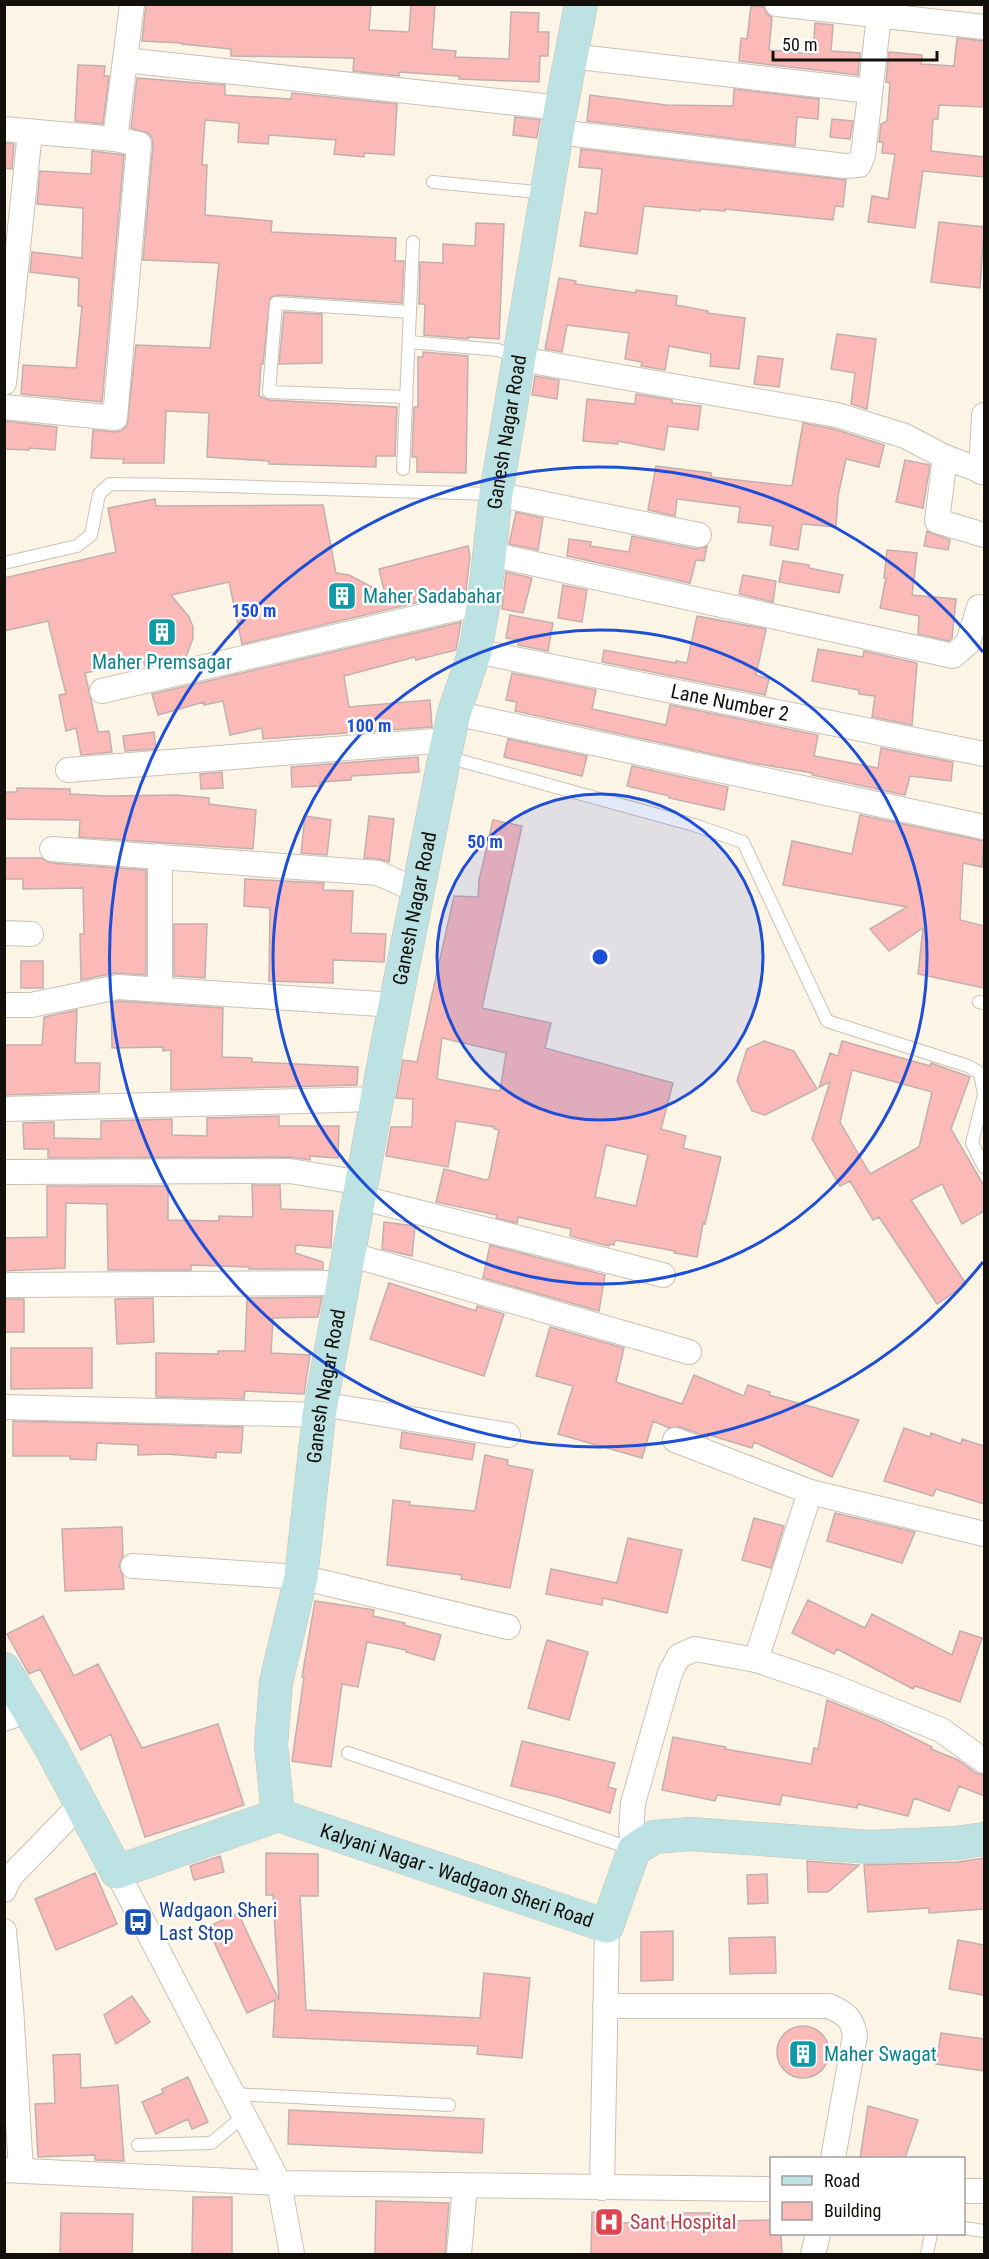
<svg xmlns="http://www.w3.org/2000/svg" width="989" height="2259" font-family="'Roboto Condensed',sans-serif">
<rect width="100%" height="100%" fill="#fcf4e5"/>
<path fill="#fbb9b7" stroke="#c2b0af" stroke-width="1.5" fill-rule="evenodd" d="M146,4H371L369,30L409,32L411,4H435L432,49L456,51L455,57L509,59L511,12L539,13L538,32H549L548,56H540L539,82L459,79V76L399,72V76L353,71L354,58L231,56V49L182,44V43L142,41Z
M751,6L764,7L768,15L772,17L769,50L813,54L815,23L833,25L831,51L860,53L858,75L739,61L741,38L747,39Z
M957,38L984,41V107L939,105L938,119H933L931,151L984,157V177L923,171L915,228L868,222L872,196L888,199L895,154L882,153L883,142H879L881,124L887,121L890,83L886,82L889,52L922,55L921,64L954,66Z
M78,65L105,66L104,76H109L103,124L75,121Z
M137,78L225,85V95L291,99L292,93L397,104L394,155L364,153V157L334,154L336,140L269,135L268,144L238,142L239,123L205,120L202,165H207L205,215L272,221L271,232L396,238L395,261H404L402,303L277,295L270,298L263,364H261L259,396L269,400L397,407L395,456H376V467L269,464V461L207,457L209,413L166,411L164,463H123L124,459L91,458L93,430L114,432L121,431L127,426L136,345L210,348L219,263L143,260L153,145L152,138L148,133L131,128Z
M734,89L819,99L818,119L797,117L795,146L587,121L590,95L666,105L733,106Z
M515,117L540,120L537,138L513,135Z
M832,119L853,121L850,139L830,137Z
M4,143L14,144L12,169L4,168Z
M581,149L846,180L843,207L835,206L833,220L725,209V211L700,209V211L644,206L637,254L580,246L585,212L597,214L602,169L579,167Z
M92,151L124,155L102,402L21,394L23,365L76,368L82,306H78L79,278L30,272L32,252L82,258L83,208L37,204L40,171L91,174Z
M939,222L984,227L980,288L931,282Z
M476,223L504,224L499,339L468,337V339L424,335L425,304H419L420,262L443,263V244L475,246Z
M559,278L576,281L575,284L636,293V290L677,296L676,305L708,311L707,313L745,318L739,369L710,366L711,354L669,346L665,370L641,366L642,362L625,359L629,333L567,325L562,352L545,349Z
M284,312L322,314V363L279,364Z
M837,334L876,339L867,409L851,404L855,373L831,369Z
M423,352L468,356L466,473L417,472V457H412L414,407H418V357H423Z
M758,356L783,359L779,387L754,384Z
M535,376L559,380L557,399L532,395Z
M636,394L672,400V403L701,406L698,430L668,426L664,450L618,441V444L583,441L587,399L635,404Z
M4,421L57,427L55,450L29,448V450L4,449Z
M803,423L834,429L884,445L879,467L846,459L838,496L836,527L802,524L798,550L770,545L773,526L738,522L740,507L677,499L675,516L648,510L656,466L711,473V477L792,486Z
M905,460L930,465L923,508L896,502Z
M155,499L156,506L323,505L336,573L349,575L385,594L379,569L468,546L470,556L466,591L242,644L229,582L171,595L189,617L193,627V638L186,657L145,666L143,659L95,669V671L85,673L98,732L109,731L112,752L81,755L76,728L66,731L59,695L66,694L48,621L4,631V578L116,552L108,508Z
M516,512L543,518L538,550L509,544Z
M927,531L950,540L948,550L924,546Z
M632,536L696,549L707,546L704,561L696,560L690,583L567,556L569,539L591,542L590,546L629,552Z
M887,550L917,553L912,595L956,599L952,638L949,641L918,634L919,616L880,608L886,578H884Z
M783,561L809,565V568L843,575L839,593L779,582Z
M506,572L532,578L523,613L502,609Z
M743,575L776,581L773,602L739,594Z
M563,585L587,590L582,622L558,618Z
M510,615L553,623L548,651L518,645L519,640L506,638Z
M697,616L766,629L756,675L769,679L765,695L602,662L604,650L676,663V661L687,663Z
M461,622L456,650L416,660L415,657L344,676L349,707L430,700L432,727L263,739L262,728L230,735L223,701L204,705V702L158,715L152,694Z
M818,649L863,657L864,651L917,663L912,725L872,717L875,696L859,694V690L812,681Z
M512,673L596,690L592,709L666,725L670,705L818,735L814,756L878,768L881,748L953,762L951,781L910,776L905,795L812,775V773L753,763L515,711L517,702L506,700Z
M154,732L156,749L125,751L123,736Z
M508,739L587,756L582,776L504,757Z
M418,757L419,772L351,776V780L320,782V786L292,787L291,767Z
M632,766L728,787L724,810L669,798V796L627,786Z
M222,772L223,788L201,789L200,774Z
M17,788L70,789V794L107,796L177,795L209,798V804L256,810L253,849L79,837L80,820L4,819V792H17Z
M860,815L984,841L982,867L963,863L960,920L984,926V988L918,974L923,928L889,951L870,929L907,907L783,885L792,841L852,854Z
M305,816L331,820L327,855L301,853Z
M369,816L394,819L389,862L379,859L364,858Z
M493,820L522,826L482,1008L551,1023L545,1048L673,1083L661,1129L686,1136L683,1148L721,1157L705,1224L703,1223L697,1257L674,1253L675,1251L615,1240L614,1245L610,1244L609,1246L570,1236L571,1229L518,1217L517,1223L496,1218L497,1215L436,1202L444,1169L486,1180L489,1178L499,1130L494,1129V1127L456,1121L448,1167L386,1156L391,1127H412L413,1099L396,1098L403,1060L417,1062L454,896L478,897L479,880ZM442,1038L506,1053L500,1091L437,1079ZM606,1145L648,1155L636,1206L595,1197Z
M4,858H41L51,863L146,870V975L115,973L81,980L80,934H84L83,888L23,889V879H4Z
M245,879L324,883L323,890L353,891L351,933L386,934L384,962L333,960V983L269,981L270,908L244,906Z
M174,924H207L205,978L174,976Z
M21,961H43V988H21Z
M119,1001L223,1008L222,1057L252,1058V1062L358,1067L357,1085L171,1090V1050L163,1051V1047L112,1048L111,1003Z
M77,1010L75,1063H100L99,1092L4,1095V1045H42L44,1017Z
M764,1041L794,1051L817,1089L765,1115L752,1111L737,1081L747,1049Z
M842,1041L930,1066L931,1063L970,1077L951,1129L984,1186V1211L962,1224L942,1184L911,1200L966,1284L937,1304L879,1217L873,1220L850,1181L840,1186L812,1139L830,1082L819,1087L830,1053L838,1056ZM852,1070L932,1092L919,1147L870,1174L840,1122Z
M279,1116V1126H339L338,1158L310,1156V1160L290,1157L48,1158V1149H24L23,1123L54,1122V1138L101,1139V1121L172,1119V1135L207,1136V1118Z
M252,1185H280L281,1209L333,1211L331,1248L296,1245L295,1253L323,1262V1269H249V1267L191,1265V1270H108L107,1204L66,1203L65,1268L4,1271V1238L47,1237V1186H168V1220L219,1221V1216L253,1217Z
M384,1222L415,1226L412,1256L382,1249Z
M490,1245L605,1275L599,1311L483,1278Z
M389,1283L476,1311L477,1306L504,1314L484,1376L370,1339Z
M322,1297L318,1317L273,1318L271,1353L310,1355L304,1394L245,1391L244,1399L156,1397V1353L218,1354V1351H245L247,1298Z
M153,1298L154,1342L117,1344L115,1299Z
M4,1299H24V1332H4Z
M550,1327L624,1348L616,1382L682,1404L694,1375L744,1396L748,1385L770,1392L769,1395L859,1420L832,1477L754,1442L752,1448L709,1435L708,1437L680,1427L669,1428L653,1421L642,1458L558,1434L573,1386L536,1376Z
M11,1348H92V1388L11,1389Z
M13,1421L243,1427L241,1453L216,1452V1458L167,1454L138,1455V1445L97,1443L96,1460L70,1459V1456H13Z
M904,1428L930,1437L931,1433L961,1444L962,1439L984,1446V1504L936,1489L933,1496L884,1481Z
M402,1432L475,1444L472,1460L400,1448Z
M485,1455L508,1460L507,1465L533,1470L510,1588L461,1579L462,1575L387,1565L393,1500L410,1502L409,1505L475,1511Z
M835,1513L915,1532L902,1563L827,1541Z
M754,1518L784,1526L771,1568L742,1560Z
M122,1527L123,1557L119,1566L123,1576L124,1589L65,1591L62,1529Z
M628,1538L682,1550L667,1613L603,1598L602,1605L546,1594L551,1569L617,1583Z
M808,1600L865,1628L872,1614L952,1655L960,1631L982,1638L960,1702L915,1686L913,1689L837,1649L834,1654L792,1633Z
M315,1601L374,1610L373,1616L405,1623L404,1625L441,1635L434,1660L406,1652V1650L367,1642L358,1687L342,1684L331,1767L292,1761L304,1677H302Z
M43,1616L74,1676L98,1664L142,1748L218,1724L244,1805L145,1837L111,1734L81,1750L40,1669L29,1674L7,1634Z
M547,1640L588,1652L569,1720L528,1708Z
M827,1700L882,1722L932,1747L931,1749L958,1760L976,1773L984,1775V1796L959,1786L949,1811L914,1798L908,1816L858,1804L857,1808L782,1795L780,1805L717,1795L715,1801L662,1790L673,1737L726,1747L725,1749L811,1764L814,1748L818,1749Z
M522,1741L615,1763L608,1787L616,1789L610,1813L554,1796L511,1786Z
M266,1853L318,1854V1896H300L306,2010L480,2018L484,1973L530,1978L522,2058L477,2054L478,2046L273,2037L275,2000L247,2013L207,1927L238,1913L279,2000L273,1895H266Z
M220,1856L224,1872L194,1880L190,1866Z
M984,1858V1909L929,1913V1908L868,1912L864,1865L957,1862Z
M807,1861L859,1865L828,1892H808Z
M95,1873L117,1924L56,1950L35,1899Z
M767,1874L768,1903L748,1904L747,1875Z
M673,1931V1980L641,1981V1932Z
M775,1937L776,1973L730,1974L729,1938Z
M958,1940L984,1945V1995L949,1989Z
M132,1996L150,2022L116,2044L104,2015Z
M777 2052a26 26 0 1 1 52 0a26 26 0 1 1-52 0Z
M941,2033L984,2039V2071L936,2064Z
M80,2054L81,2088L118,2085L124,2161L95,2160V2155L38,2157L35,2104L55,2103L53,2055Z
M188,2077L208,2122L192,2129L188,2119L156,2134L142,2102L163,2093L162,2089Z
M868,2106L918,2120L905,2158H860Z
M289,2110L484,2119L482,2153L288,2144Z
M193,2197H232V2254H192Z
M376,2201L449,2203L445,2254H375Z
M592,2212L611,2213V2223L682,2222V2213H718V2221L771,2220V2234H781L782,2254H591Z
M61,2213L133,2214L132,2254H60Z"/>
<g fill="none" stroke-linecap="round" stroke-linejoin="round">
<g stroke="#cac2b5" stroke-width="14">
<path id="lane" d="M433,182L546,193
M409,342L498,350L519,358
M407,397L269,392L276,303L410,312
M403,469L413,242
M4,563L77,546L91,535L99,494L110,484C238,485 366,491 494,494
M447,757L694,825L743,842L827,1021L968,1066L980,1073L984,1095L972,1143L984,1167
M979,1002L984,1003
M348,1753L633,1849
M233,2094L449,2105
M138,2145L211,2143L244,2116
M964,2228L984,2231
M927,2254L931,2234"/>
</g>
<g stroke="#cac2b5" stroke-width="26">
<g id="street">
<path d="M777,4L984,27"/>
<path d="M571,56L870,91"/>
<path d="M125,60L561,108"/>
<path d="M4,129L115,139L139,144L115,418L4,407"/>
<path d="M557,132L845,166L859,165L863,155L879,16"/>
<path d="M115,139L132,4"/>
<path d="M520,359L837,415L905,436L945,457L984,472"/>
<path d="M4,383L30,132"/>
<path d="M945,457L937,521L984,535"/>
<path d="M981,472L984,415"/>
<path d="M496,494L699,535"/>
<path d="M490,554L953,656L968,643L979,607L984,608"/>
<path id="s1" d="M475,651L984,754"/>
<path d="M102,691L484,602"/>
<path d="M454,713L984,827"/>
<path d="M68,770L448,740"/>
<path d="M52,849L378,873L418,891"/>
<path d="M160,856V989"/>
<path d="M4,933L31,934"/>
<path d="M4,1005H31L118,987L395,1005"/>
<path d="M4,1109L377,1099"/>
<path d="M4,1172L290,1171L362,1183"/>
<path d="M359,1197L663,1275"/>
<path d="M349,1254L689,1352"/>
<path d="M4,1285L343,1283"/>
<path d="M321,1404L508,1435"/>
<path d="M4,1407L319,1415"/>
<path d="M675,1440L810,1492L984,1534"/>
<path d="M133,1566L301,1577L508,1627"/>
<path d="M756,1660L810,1492"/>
<path d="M4,1719L29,1710"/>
<path d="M634,1850L631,1831L633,1803L670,1673L679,1656L695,1649L756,1660L827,1684L941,1730L984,1761"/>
<path d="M117,1872L279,2183L292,2254"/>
<path d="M4,1890L10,1877L81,1804"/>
<path d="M4,1931L11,2007L21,2170"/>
<path d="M605,2006H829C845,2013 852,2018 855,2035L833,2158"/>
<path d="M4,2170L279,2183L772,2189"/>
<path d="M602,2188L607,1926"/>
<path d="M964,2191H984"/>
<path d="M459,2254L465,2186"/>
<path d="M813,2254L818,2234"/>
</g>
</g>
<g stroke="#cac2b5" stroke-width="34">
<g id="secondary">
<path id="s2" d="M4,1669L50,1746L117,1872L278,1815L607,1926L634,1850L654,1837L691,1834L870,1847L956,1843L984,1839"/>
<path id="s3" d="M278,1815L271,1745L276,1682L301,1577L319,1415L386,1051L448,740L454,713L475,651L484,602L496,494L561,108L581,4"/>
</g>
</g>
<use href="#lane" stroke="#fff" stroke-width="12"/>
<use href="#street" stroke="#fff" stroke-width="24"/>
<use href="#secondary" stroke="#bde2e4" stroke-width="33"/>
</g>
<circle cx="600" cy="957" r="163" fill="#1d4ed8" fill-opacity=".12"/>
<g fill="none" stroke="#1d4ed8" stroke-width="3">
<circle cx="600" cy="957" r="163"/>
<circle cx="600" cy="957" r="327"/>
<path d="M983 1262A490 490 0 1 1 983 652"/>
</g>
<defs>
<g id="building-square" transform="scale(1.5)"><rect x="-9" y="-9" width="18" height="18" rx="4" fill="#0f9aa8" stroke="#fff"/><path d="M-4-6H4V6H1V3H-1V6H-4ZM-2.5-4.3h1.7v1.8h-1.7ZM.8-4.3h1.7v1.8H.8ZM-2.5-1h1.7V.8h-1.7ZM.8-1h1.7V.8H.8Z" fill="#fff"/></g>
<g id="bus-square" transform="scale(1.5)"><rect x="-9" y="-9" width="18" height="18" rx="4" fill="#1a4fb4" stroke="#fff"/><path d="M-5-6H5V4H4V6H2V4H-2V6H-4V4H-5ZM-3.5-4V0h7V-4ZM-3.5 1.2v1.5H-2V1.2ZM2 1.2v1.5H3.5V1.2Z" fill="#fff"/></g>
<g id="hospital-square" transform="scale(1.5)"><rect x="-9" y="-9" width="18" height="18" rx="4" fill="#e0444e" stroke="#fff"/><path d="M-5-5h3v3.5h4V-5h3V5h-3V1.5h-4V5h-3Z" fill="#fff"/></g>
</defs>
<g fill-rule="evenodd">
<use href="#building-square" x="342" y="596"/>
<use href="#building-square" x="162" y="632"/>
<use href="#bus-square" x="138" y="1922"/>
<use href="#building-square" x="803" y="2054"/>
<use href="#hospital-square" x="609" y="2222"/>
</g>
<g text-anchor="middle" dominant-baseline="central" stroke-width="5" stroke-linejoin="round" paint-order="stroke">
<g font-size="20" fill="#13100b" stroke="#fff">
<text stroke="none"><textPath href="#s3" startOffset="1406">Ganesh Nagar Road</textPath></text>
<text stroke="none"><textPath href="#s1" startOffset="260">Lane Number 2</textPath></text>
<text stroke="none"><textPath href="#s3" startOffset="920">Ganesh Nagar Road</textPath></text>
<text stroke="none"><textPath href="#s3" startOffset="434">Ganesh Nagar Road</textPath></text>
<text stroke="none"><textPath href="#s2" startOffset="592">Kalyani Nagar - Wadgaon Sheri Road</textPath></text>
</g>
<g font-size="20" fill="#0d838f" stroke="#fff" text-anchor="start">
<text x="363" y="596">Maher Sadabahar</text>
<text x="162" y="662" text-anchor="middle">Maher Premsagar</text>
<text x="824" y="2054">Maher Swagat</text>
</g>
<g font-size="20" fill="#164399" stroke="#fff" text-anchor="start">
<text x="159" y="1910">Wadgaon Sheri<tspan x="159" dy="23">Last Stop</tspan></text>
</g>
<g font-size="20" fill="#be3a42" stroke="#fff" text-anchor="start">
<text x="630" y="2222">Sant Hospital</text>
</g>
</g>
<circle cx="600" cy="957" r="9" fill="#1d4ed8" stroke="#fff" stroke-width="3"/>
<g font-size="18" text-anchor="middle" font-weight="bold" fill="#1d4ed8" stroke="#fff" stroke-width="5" stroke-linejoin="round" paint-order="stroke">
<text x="254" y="617">150 m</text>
<text x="369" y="732">100 m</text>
<text x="485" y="848">50 m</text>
</g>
<rect width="989" height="2259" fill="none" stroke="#13100b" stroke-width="12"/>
<rect x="770" y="2157" width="195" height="78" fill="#ffffff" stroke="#a19f9d" stroke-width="1.5"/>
<rect x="782" y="2176" width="30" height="9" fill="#bde2e4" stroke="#a19f9d" stroke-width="1.5"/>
<text x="824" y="2187" font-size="18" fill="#13100b">Road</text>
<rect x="782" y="2202" width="30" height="18" fill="#fbb9b7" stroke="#a19f9d" stroke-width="1.5"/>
<text x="824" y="2217" font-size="18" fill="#13100b">Building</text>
<path d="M773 51v9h164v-9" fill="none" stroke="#13100b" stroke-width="3"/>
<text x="782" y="51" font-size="18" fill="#13100b" stroke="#ffffff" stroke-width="4.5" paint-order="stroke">50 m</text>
</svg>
